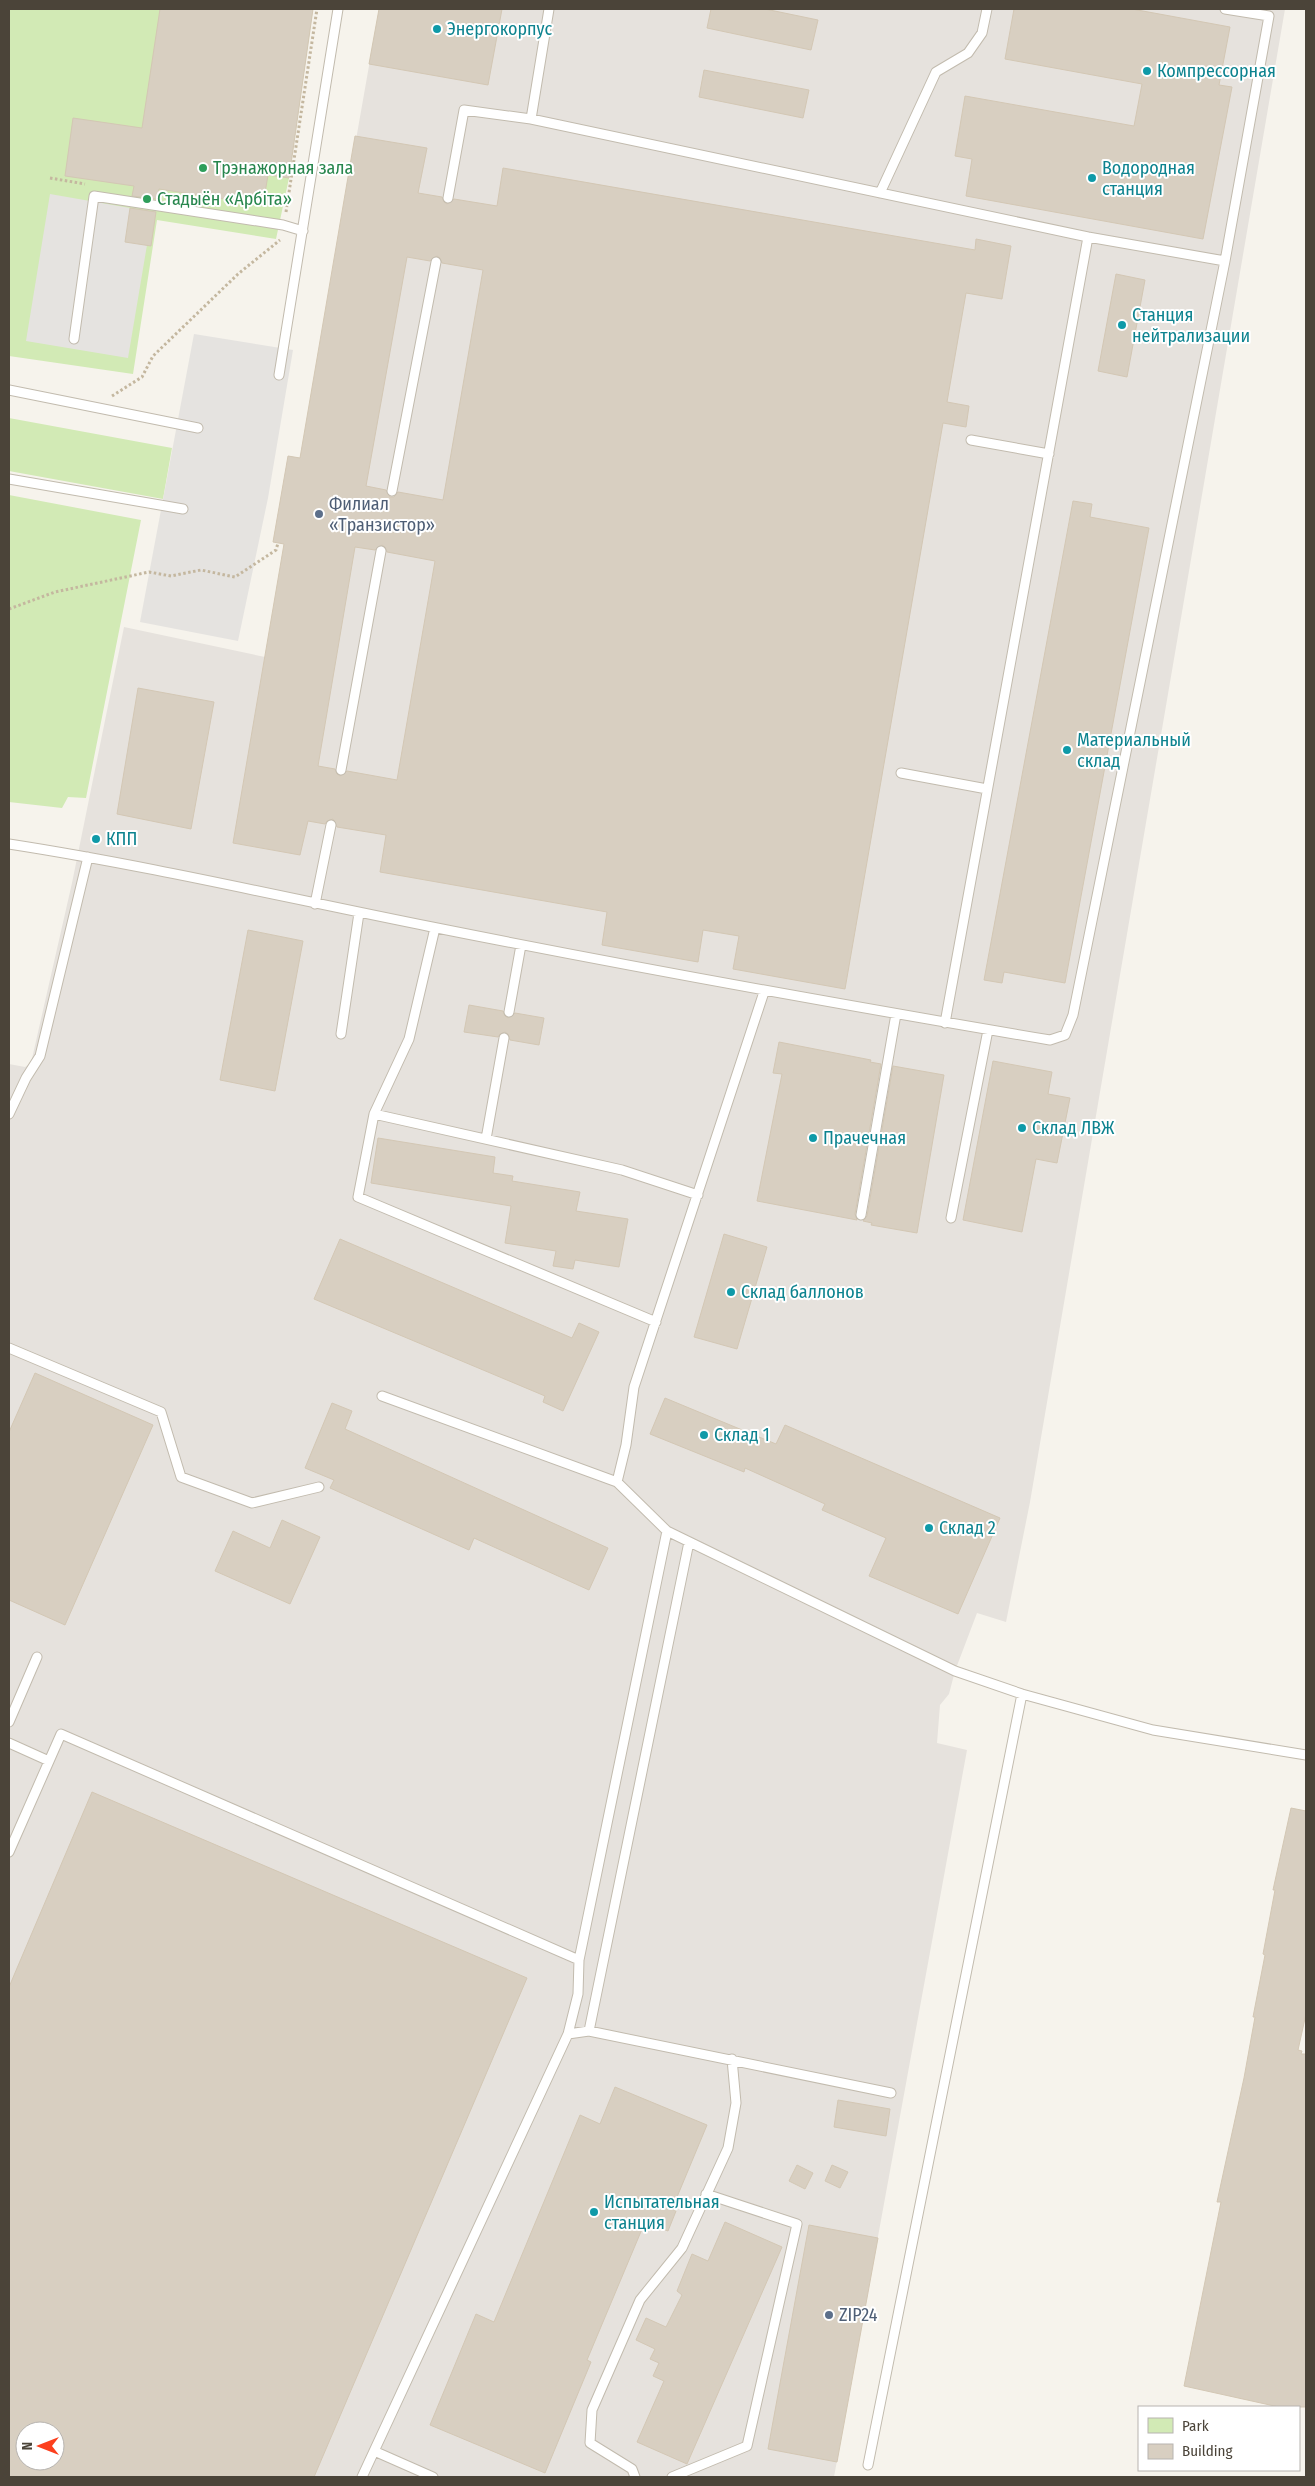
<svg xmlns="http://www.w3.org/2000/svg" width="1315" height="2486" font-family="'Fira Sans Condensed',sans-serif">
<rect width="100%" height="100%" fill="#f6f3ec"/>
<path fill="#e6e2dd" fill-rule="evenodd" d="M379,9H1285L1030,1502L1006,1622L977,1613L955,1671L949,1694L940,1705L937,1743L967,1750L834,2477H9V1064L25,1067L31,1063L72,883L124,627L265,657L284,544L273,542L288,456L300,458ZM25,2431H55V2461H25Z"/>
<path fill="#d2eab5" d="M9,9H313L289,178L276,239L157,220L133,374L9,356Z
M9,418L172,448L163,499L9,471Z
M9,495L141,520L86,798L68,797L62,808L9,802Z"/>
<path fill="#e5e3e0" d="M50,194L130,208L147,245L128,358L26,341Z
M194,334L293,350L268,498L238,641L140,622Z"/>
<path fill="#d8cfc1" stroke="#d3c7b4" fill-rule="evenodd" d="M160,9H313L289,178L268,175L263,205L159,189L157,199L132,196L134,186L65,176L73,118L142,128Z
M379,9H502L488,85L369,64Z
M711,9H765L818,20L811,50L707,28Z
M1014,9H1132L1230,27L1219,85L1232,87L1203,239L966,196L972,159L955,156L965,96L1134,126L1142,84L1005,59Z
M704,70L809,90L803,118L699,97Z
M355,136L427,148L418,193L442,197L444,202L447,204L454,199L497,206L503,168L975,250L976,239L1011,246L1002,299L966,293L947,402L969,406L966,427L943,423L845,989L733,969L739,936L703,930L698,962L602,945L607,912L380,872L386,835L337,827L333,819L327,821L325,824L308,821L300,855L233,843L284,544L273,542L288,456L300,458ZM437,256L440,258L442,263L483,270L443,500L398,492L394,497H390L386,490L366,486L407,257L430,261ZM382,545L385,547L387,552L435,561L397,780L347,771L340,776L337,774L335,769L318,766L355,547L375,550Z
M130,208L156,212L151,246L125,242Z
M1116,274L1145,280L1127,377L1098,371Z
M1073,501L1092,504L1090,517L1149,528L1065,983L1004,972L1002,983L984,980Z
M138,688L214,702L191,829L117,814Z
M248,930L303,941L275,1091L220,1080Z
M469,1005L503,1011L505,1016L508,1018L515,1013L544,1018L539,1045L510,1040L508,1034L505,1032L500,1034L498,1037L464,1032Z
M779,1042L871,1060L870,1062L881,1064L855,1214L857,1220L757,1201L782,1074L773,1073Z
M993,1061L1052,1072L1048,1094L1070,1098L1057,1163L1036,1159L1022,1232L963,1220Z
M893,1066L944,1075L917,1233L871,1225L872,1223L863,1221L867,1216Z
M378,1138L495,1157L493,1173L513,1176L512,1181L580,1192L576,1211L628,1219L619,1267L575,1260L573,1269L553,1266L556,1251L505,1243L511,1206L371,1183Z
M724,1234L767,1247L737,1349L694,1337Z
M340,1239L572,1338L579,1323L599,1332L563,1411L543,1402L545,1396L314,1299Z
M35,1373L153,1425L65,1625L9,1600V1432Z
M665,1398L776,1444L785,1425L1000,1518L958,1614L869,1576L886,1538L822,1510L825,1504L745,1468L744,1472L650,1434Z
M332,1403L352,1411L345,1429L608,1548L589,1590L474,1538L469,1550L330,1488L334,1480L305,1468Z
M282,1520L320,1537L290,1604L215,1571L233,1531L270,1548Z
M92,1792L527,1978L314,2477H9V1987ZM25,2431H55V2461H25Z
M1291,1808L1306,1811V2014L1298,2050L1302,2051L1301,2054H1306V2407H1279L1184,2386L1221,2202H1217L1244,2078L1255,2017H1253L1265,1955L1263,1954L1275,1890H1273Z
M615,2087L707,2125L672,2209L676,2211L668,2231L645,2222L587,2360L591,2362L545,2473L430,2425L476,2314L494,2322L580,2115L600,2124Z
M838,2100L890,2109L886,2136L834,2127Z
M797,2165L813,2173L805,2189L789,2181Z
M832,2165L848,2172L840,2188L825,2181Z
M725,2222L782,2247L687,2464L637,2442L664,2381L653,2376L659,2363L650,2359L655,2349L636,2340L646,2318L666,2327L682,2295L677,2291L692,2254L708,2261Z
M809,2225L878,2238L837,2462L768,2449Z"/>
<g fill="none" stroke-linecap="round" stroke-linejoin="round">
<g stroke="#c2bbae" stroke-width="11">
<path id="lane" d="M531,119L549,9
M880,193L936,72L968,53L982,33L987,9
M448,198L464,110L531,119L1088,237
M74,339L94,196L283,225L303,231
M279,375L338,9
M9,390L198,428
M971,440L1049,454
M9,479L183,509
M392,491L436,262
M341,770L381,551
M901,773L987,789
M9,844C151,866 291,899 432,927C637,968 843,1005 1050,1040L1065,1035L1073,1015L1225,261L1269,16L1225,9
M315,904L331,825
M764,992L634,1387L626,1445L617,1482L667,1531L955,1671L1022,1694L1153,1730L1306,1755
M509,1012L521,945
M945,1023L1088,237L1225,261
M341,1034L359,913
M9,1114L26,1078L40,1056L88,857
M374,1114L409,1039L435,928
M486,1139L504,1038
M861,1215L896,1014
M951,1218L988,1030
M656,1322L358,1197L374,1114L622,1170L698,1195
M9,1348L161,1412L181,1477L252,1503L319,1487
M382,1396L617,1482
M9,1722L37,1657
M9,1743L49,1761
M9,1852L61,1734L579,1960
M589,2031L689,1542
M568,2034L589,2031L891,2093
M374,2451L433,2477
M868,2465L1022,1694
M362,2477L568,2034L578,1994L579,1960L667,1531
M635,2477L632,2469L590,2443L592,2410L640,2300L682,2248L728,2148L736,2103L732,2059
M672,2477L747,2446L797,2224L706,2194"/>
</g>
<path stroke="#c4b79f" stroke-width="3" stroke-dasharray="2.5 2.5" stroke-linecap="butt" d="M50,178L85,184
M286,212L317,9
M112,396L142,377L153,356L238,274L280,240
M9,609L55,592L149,572L171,576L201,570L235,577L276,550L278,543"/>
<use href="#lane" stroke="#fff" stroke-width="9"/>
</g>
<g fill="#0f9aa8" stroke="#fff" stroke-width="2">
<circle cx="437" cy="29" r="5"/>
<circle cx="1147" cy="71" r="5"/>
<circle cx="1092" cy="178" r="5"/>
<circle cx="1122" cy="325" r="5"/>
<circle cx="1067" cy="750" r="5"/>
<circle cx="96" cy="839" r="5"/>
<circle cx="1022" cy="1128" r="5"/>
<circle cx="813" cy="1138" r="5"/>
<circle cx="731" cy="1292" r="5"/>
<circle cx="704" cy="1435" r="5"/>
<circle cx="929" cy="1528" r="5"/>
<circle cx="594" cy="2212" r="5"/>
</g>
<g fill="#2e9e5b" stroke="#fff" stroke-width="2">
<circle cx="203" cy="168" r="5"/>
<circle cx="147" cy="199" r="5"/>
</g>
<g fill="#5c6f8a" stroke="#fff" stroke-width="2">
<circle cx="319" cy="514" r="5"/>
<circle cx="829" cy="2315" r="5"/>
</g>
<g text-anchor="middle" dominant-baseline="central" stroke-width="4" stroke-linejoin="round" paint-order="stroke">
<g font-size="18" fill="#0d838f" stroke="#fff" text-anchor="start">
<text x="447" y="29">Энергокорпус</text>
<text x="1157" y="71">Компрессорная</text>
<text x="1102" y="168">Водородная<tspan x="1102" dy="21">станция</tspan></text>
<text x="1132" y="315">Станция<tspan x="1132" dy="21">нейтрализации</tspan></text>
<text x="1077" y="740">Материальный<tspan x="1077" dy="21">склад</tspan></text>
<text x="106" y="839">КПП</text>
<text x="1032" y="1128">Склад ЛВЖ</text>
<text x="823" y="1138">Прачечная</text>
<text x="741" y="1292">Склад баллонов</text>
<text x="714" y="1435">Склад 1</text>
<text x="939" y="1528">Склад 2</text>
<text x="604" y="2202">Испытательная<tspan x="604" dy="21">станция</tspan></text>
</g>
<g font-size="18" fill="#27864d" stroke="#fff" text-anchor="start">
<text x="213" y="168">Трэнажорная зала</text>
<text x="157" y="199">Стадыён «Арбіта»</text>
</g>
<g font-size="18" fill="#4e5e75" stroke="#fff" text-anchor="start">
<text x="329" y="504">Филиал<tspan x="329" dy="21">«Транзистор»</tspan></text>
<text x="839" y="2315">ZIP24</text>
</g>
</g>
<rect width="1315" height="2486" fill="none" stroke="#4b4439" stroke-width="20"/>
<rect x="1138" y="2406" width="162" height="65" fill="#ffffff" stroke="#b7b4b0"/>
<rect x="1148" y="2418" width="25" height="15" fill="#d2eab5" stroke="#b7b4b0"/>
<text x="1182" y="2431" font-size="15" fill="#4b4439">Park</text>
<rect x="1148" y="2444" width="25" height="15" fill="#d8cfc1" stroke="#b7b4b0"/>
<text x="1182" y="2456" font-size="15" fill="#4b4439">Building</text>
<g transform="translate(40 2446) rotate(270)"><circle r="24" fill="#ffffff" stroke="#b7b4b0"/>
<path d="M0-4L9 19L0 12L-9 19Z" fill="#fc3f1d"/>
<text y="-8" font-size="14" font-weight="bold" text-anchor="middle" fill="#4b4439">N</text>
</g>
</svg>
